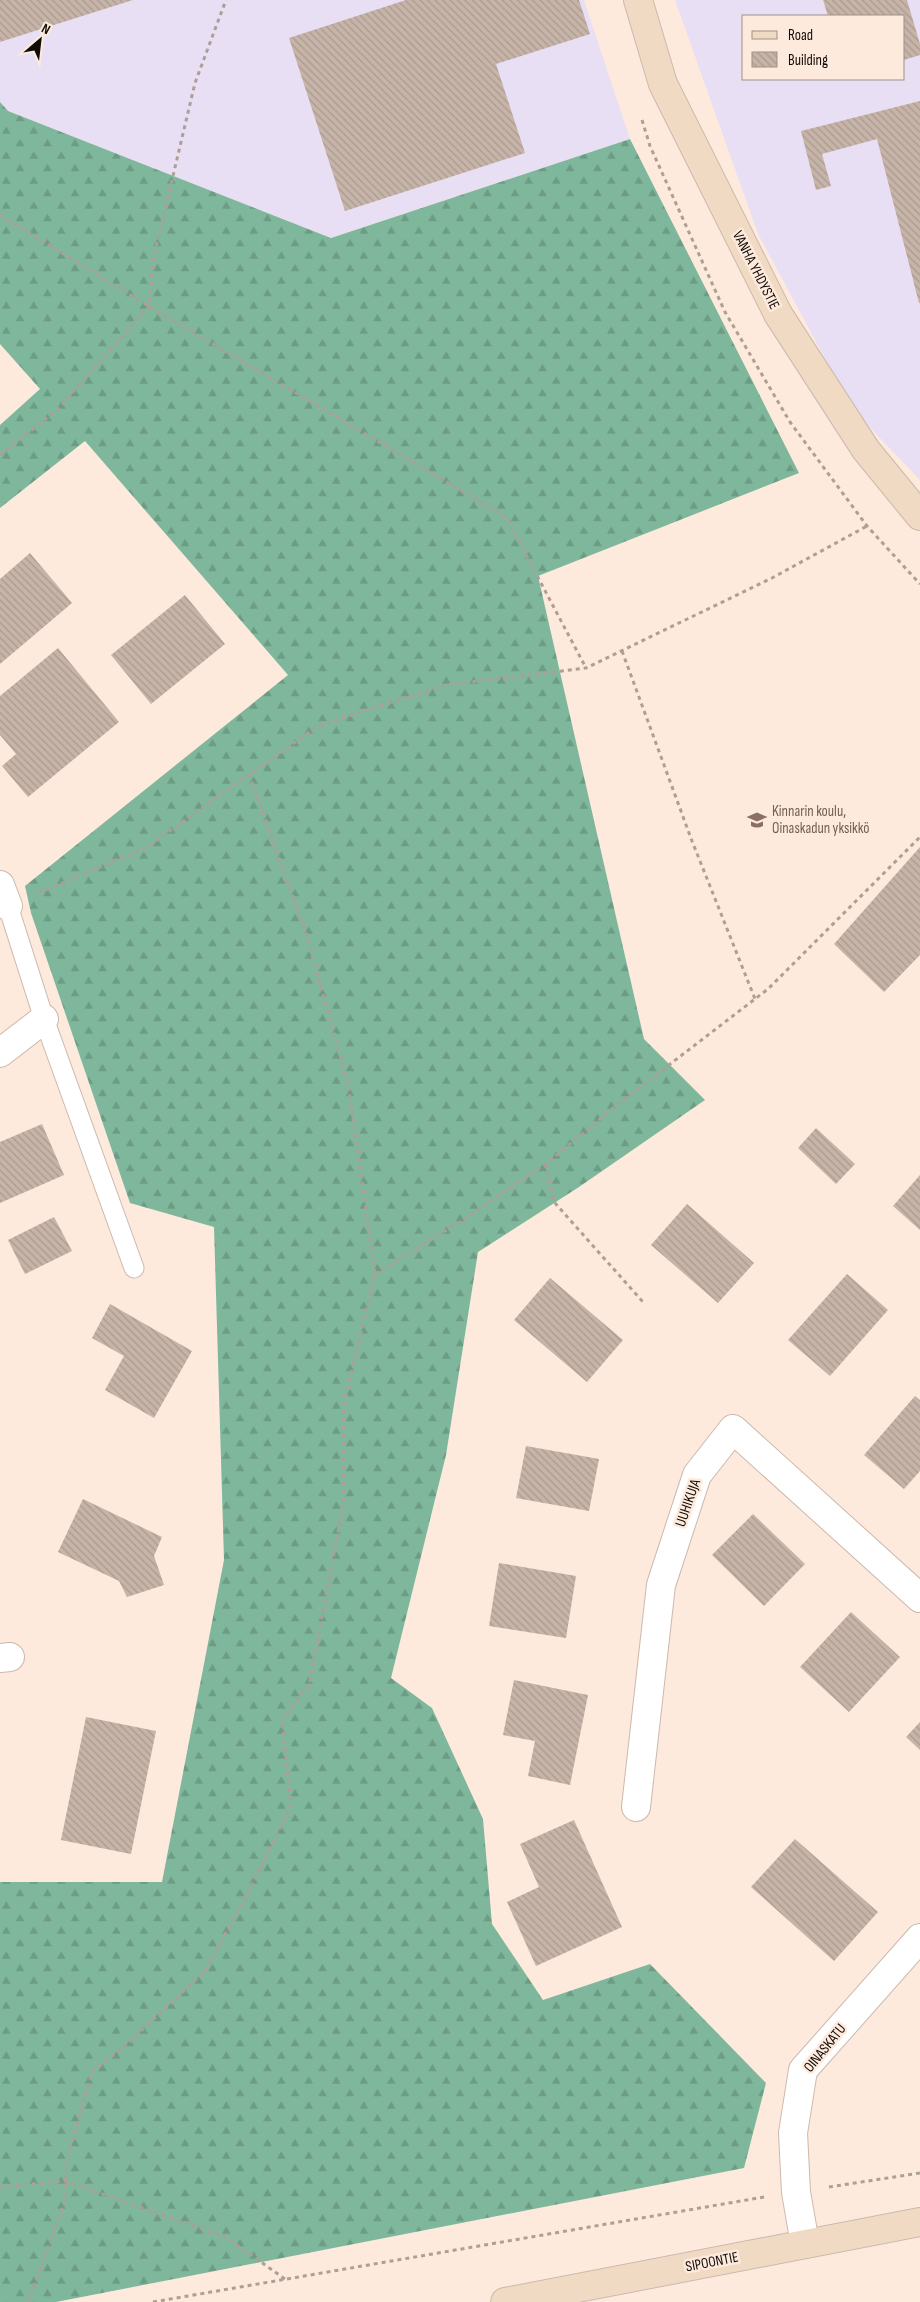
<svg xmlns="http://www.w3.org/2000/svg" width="920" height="2302" font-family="'Sofia Sans Condensed',sans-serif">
<defs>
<pattern id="forest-firs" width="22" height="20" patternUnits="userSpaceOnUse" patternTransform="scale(1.25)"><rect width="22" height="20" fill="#7fb79c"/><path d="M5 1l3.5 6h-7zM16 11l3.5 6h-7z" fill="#6d9c85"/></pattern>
<pattern id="building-back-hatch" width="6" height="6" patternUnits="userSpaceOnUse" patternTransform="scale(1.25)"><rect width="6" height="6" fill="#c7b4a8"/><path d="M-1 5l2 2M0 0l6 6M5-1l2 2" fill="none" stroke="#aa998f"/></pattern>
</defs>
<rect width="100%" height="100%" fill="#fdeadd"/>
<path fill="#e9dff4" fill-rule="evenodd" d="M0,0H584L630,139L331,238L8,111L0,102Z
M675,0H920V480L852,409L758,234ZM744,16H904V79H744Z"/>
<path fill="url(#forest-firs)" d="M0,102L8,111L331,238L630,139L799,473L538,576L644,1039L705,1100L579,1187L478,1252L446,1455L391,1678L432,1708L483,1819L492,1924L543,2000L650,1964L766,2083L744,2168L56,2302H0V1882H162L224,1560L214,1227L130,1203L31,913L25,886L288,675L85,441L0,508V425L40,389L0,344Z"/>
<path fill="url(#building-back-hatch)" d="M0,0H133L0,42Z
M406,0H579L590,34L496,64L525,153L345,211L289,38Z
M823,0H907L920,44V55L904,60V16H828Z
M920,101V303H919L877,139L822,154L831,186L816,190L801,131Z
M30,553L72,603L0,664V579Z
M185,595L225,644L151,704L111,655Z
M58,648L119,722L28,797L2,766L16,754L0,735V696Z
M920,847V955L884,992L834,944Z
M42,1124L64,1175L0,1203V1142Z
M816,1128L855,1164L836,1184L798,1148Z
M920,1175V1230L893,1206Z
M687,1204L754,1263L718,1303L651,1245Z
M54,1217L72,1251L25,1274L8,1240Z
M847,1274L888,1310L830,1376L788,1340Z
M550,1278L623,1340L587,1382L514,1320Z
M110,1304L192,1351L154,1418L105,1390L124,1356L92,1338Z
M915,1396L920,1400V1471L904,1489L864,1455Z
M526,1446L599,1459L589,1511L516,1498Z
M83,1499L162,1537L154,1556L164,1585L127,1597L119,1581L58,1552Z
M753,1514L805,1564L764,1606L712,1555Z
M499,1563L576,1576L566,1638L489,1626Z
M851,1612L900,1657L849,1712L800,1667Z
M514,1680L588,1695L570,1785L528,1776L535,1741L503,1735Z
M86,1717L156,1731L131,1854L61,1840Z
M920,1722V1750L906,1737Z
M574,1820L622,1927L536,1966L507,1902L539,1887L520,1844Z
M795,1839L878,1912L834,1961L751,1887Z"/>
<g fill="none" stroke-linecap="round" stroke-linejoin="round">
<g stroke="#ccb9ad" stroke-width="21">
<path id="lane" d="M8,906L44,1019L134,1268"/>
</g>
<g stroke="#ccb9ad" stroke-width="30">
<path id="street" d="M0,885L8,906
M0,1053L44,1019
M0,1658L10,1657
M636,1807L661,1585L697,1475L733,1429L920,1598
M805,2244L796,2192L793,2133L803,2070L920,1938"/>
</g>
<g stroke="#ccb9ad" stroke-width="30">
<path id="secondary" d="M638,0L663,84L778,314L866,450L920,516
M505,2302L920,2222"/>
</g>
<path stroke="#ad9f95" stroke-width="3" stroke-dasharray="4 4" stroke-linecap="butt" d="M642,120L650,146L725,312L790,422L867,526L920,584
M0,215L137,299L506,517L586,668
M0,455L57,410L149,306L154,256L195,83L226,0
M622,651L692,841L755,999
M39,893L147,847L318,726L445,685L586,668L772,578L867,526
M546,1164L554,1202L643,1302
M375,1274L466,1218L546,1164L618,1104L768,989L920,837
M0,2187L65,2181L224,2236L285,2279
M829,2187L920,2173
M28,2302L64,2204L67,2160L92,2072L127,2044L205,1971L246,1896L291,1806L282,1719L309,1686L344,1500V1404L375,1274L348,1083L306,934L249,774
M153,2302L764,2197"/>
<use href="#lane" stroke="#fff" stroke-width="19"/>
<use href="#street" stroke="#fff" stroke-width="28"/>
<use href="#secondary" stroke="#f0dac3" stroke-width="28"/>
</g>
<defs>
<g id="school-bare" transform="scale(1.5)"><path d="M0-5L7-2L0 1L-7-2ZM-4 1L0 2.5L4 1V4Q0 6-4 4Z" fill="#8d6e63" stroke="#fdeadd" stroke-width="2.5" paint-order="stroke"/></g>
</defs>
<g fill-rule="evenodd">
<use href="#school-bare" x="757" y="820"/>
</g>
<g text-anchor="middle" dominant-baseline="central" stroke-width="5" stroke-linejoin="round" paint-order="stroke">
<g font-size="15" fill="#110b07" stroke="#fdeadd">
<text transform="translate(756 270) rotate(63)">VANHA YHDYSTIE</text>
<text transform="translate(688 1503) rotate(-71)">UUHIKUJA</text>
<text transform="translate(825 2048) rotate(-51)">OINASKATU</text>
<text transform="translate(712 2262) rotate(-11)">SIPOONTIE</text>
</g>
<g font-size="15" fill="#785e54" stroke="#fdeadd" text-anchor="start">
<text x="772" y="811">Kinnarin koulu,<tspan x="772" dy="17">Oinaskadun yksikkö</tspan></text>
</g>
</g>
<rect x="742" y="15" width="162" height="65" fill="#fdeadd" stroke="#9f9187"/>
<rect x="752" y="31" width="25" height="8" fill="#f0dac3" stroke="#9f9187"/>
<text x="788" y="40" font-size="15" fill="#110b07">Road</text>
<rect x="752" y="52" width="25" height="15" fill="url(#building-back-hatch)" stroke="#9f9187"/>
<text x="788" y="65" font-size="15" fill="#110b07">Building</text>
<g transform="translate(40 40) rotate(28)" stroke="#fdeadd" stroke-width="4" paint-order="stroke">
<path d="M0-4L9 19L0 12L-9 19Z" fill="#110b07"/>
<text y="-8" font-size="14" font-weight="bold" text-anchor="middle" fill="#110b07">N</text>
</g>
</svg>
